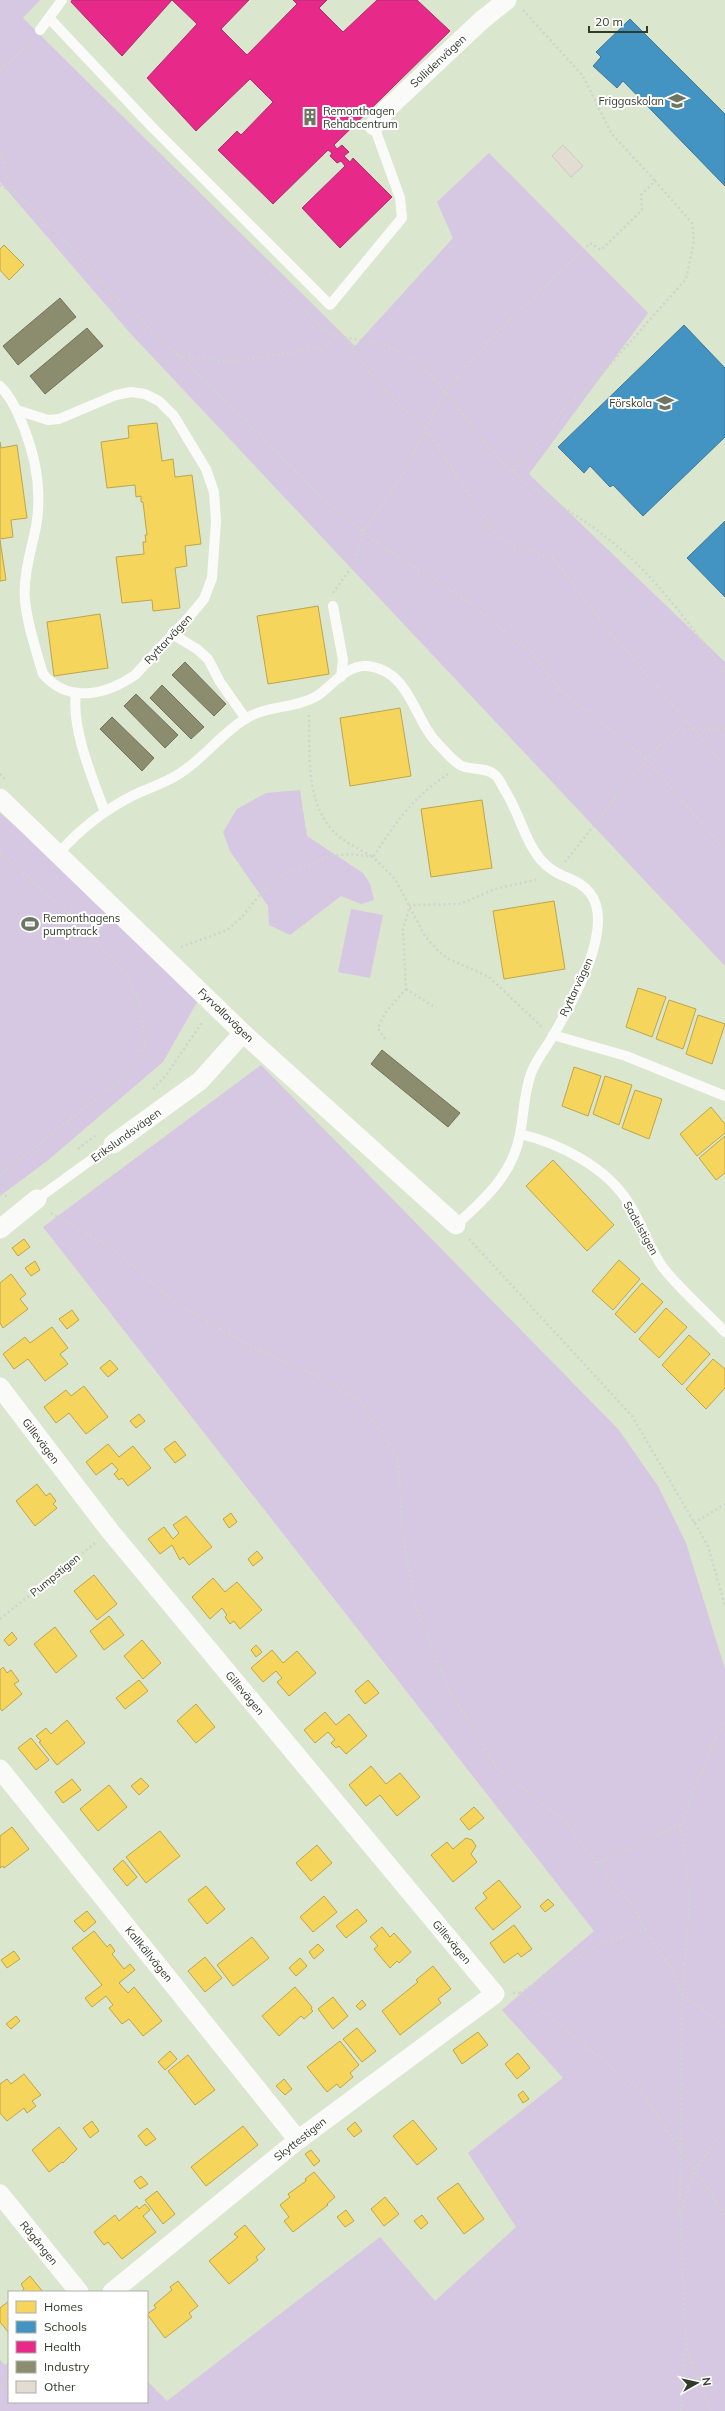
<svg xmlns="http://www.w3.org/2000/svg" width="725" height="2411" font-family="Mulish,sans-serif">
<rect width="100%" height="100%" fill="#dbe6ce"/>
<path fill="#d6c7e2" d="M0,0H40L23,18L355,346L453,238L437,202L489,153L648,313L529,474L725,662V966L130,333L0,182Z
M300,790L307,836L363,873L370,884L374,900L361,904L341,896L290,935L269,925L268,906L230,851L223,832L237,809L266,793Z
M0,813L53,858L197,1002L163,1062L47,1161L0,1196Z
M351,909L383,915L370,978L338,972Z
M261,1065L618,1429L658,1486L686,1543L725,1669V2411H0V2360L5,2365L9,2362V2402H147V2381L167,2401L380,2237L435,2301L516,2227L468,2153L563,2078L502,2010L594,1931L43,1227Z"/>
<path fill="#f6d55c" stroke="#bba64c" d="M4,245L24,265L9,280L0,270V249Z
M157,423L162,461L173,459L175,477L192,475L201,544L185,546L187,566L175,568L180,608L153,611L152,600L122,603L116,557L144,554L143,542H146L145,535H147L143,502H141V496L136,497L135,485L107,488L101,442L129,438L128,426Z
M0,442L1,448L17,445L27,518L11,520L13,537L0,539Z
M0,540L6,580L0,581Z
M318,606L329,674L268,684L257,616Z
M100,614L108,668L54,676L47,622Z
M400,708L411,776L350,786L340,718Z
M482,800L492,868L431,877L421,809Z
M554,901L565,969L504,979L493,911Z
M638,988L666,997L652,1037L626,1027Z
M669,1000L696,1009L683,1049L656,1039Z
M698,1015L725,1024L712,1064L686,1054Z
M574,1067L601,1076L588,1116L562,1106Z
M605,1076L632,1085L619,1125L593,1114Z
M635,1090L662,1099L649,1139L622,1128Z
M711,1107L725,1124V1133L697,1156L680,1134Z
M725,1136V1173L716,1180L699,1158Z
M553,1160L614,1225L587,1251L526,1186Z
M24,1239L30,1247L18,1256L12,1248Z
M619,1260L640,1279L613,1310L592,1291Z
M35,1261L40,1270L31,1276L25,1268Z
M11,1274L26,1294L20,1299L28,1309L3,1328L0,1323V1283Z
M642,1283L663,1302L635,1333L615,1314Z
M666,1308L687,1327L659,1358L639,1339Z
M72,1310L79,1320L67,1329L59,1319Z
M52,1327L68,1348L60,1354L68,1364L45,1381L28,1359L14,1369L3,1354L25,1337L30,1343Z
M689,1335L710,1354L682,1385L662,1365Z
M713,1359L725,1369V1388L706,1409L686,1389Z
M110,1360L118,1369L108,1377L100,1368Z
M84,1386L108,1417L86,1434L69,1413L56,1423L44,1407L66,1390L71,1396Z
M139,1414L145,1421L136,1428L130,1421Z
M175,1441L186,1455L175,1463L164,1449Z
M108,1444L119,1457L133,1446L151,1468L128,1486L122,1478L119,1480L114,1474L118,1470L112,1463L96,1475L86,1462Z
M37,1484L46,1496L50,1493L56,1501L53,1504L57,1508L35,1526L16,1501Z
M231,1513L237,1522L229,1528L223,1519Z
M186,1516L212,1547L189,1565L183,1557L180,1560L172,1545L160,1554L148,1539L164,1527L173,1539L179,1533L173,1525Z
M257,1551L263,1558L253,1566L248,1559Z
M94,1575L117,1604L97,1620L74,1591Z
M213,1578L225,1592L237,1582L262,1610L240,1629L234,1621L230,1624L225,1617L227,1615L222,1608L210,1619L192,1597Z
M109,1616L124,1635L104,1650L90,1631Z
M55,1627L77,1656L56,1673L34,1644Z
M12,1632L17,1639L9,1646L4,1640Z
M142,1640L161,1663L143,1679L124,1656Z
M256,1645L262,1652L256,1657L251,1650Z
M272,1650L283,1663L297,1651L316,1673L289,1696L277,1682L282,1678L276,1671L263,1682L251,1668Z
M3,1667L7,1673L11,1670L19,1681L14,1684L22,1694L2,1711L0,1708V1670Z
M139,1680L148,1691L125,1709L116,1698Z
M368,1680L379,1693L365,1704L355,1691Z
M196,1704L215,1727L196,1743L177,1721Z
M325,1712L336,1725L349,1714L367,1736L346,1754L339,1746L336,1748L331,1743L335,1740L328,1732L315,1743L304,1730Z
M67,1720L85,1743L57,1765L39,1742L41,1741L36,1736L46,1728L51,1734Z
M31,1738L49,1760L36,1770L18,1748Z
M371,1766L386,1784L400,1773L420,1797L397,1816L380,1795L366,1806L349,1785Z
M141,1778L149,1786L139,1795L131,1786Z
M72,1779L81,1790L63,1803L55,1792Z
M109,1785L127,1807L98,1831L80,1809Z
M474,1807L484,1818L469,1830L460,1819Z
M12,1827L29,1849L4,1868L3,1866L0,1868V1836Z
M160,1831L180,1856L146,1883L126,1857Z
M466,1838L472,1840L476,1846L471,1854L477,1862L453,1882L431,1855L447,1842L453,1849Z
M317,1845L332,1863L311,1881L296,1863Z
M123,1860L137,1877L127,1886L113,1869Z
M499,1880L521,1907L493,1930L475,1908L487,1898L483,1893Z
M206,1886L225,1909L207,1924L188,1900Z
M324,1896L337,1912L313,1932L300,1917Z
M548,1899L554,1905L545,1912L540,1906Z
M357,1909L367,1921L346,1938L336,1926Z
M87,1911L96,1922L84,1932L74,1921Z
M514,1925L532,1949L521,1957L518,1953L504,1963L490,1943Z
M382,1927L390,1937L394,1933L411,1952L399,1963L397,1961L390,1968L374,1949L378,1946L370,1937Z
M94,1931L107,1947L110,1944L115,1951L112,1954L124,1969L130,1964L135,1970L119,1983L128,1993L134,1987L162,2021L143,2036L129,2019L122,2024L109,2008L113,2005L106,1996L92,2007L85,1998L102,1985L72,1948Z
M252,1937L269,1958L233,1986L217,1965Z
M318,1944L324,1950L314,1959L309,1952Z
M14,1951L20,1959L7,1968L1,1960Z
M205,1957L222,1978L205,1992L188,1971Z
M300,1958L307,1966L296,1976L289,1968Z
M433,1966L451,1989L438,1999L441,2003L400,2035L382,2011L418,1982L416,1980Z
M295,1987L312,2007L311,2009L313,2011L304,2019L301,2016L279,2036L262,2016Z
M333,1997L348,2016L333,2029L318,2009Z
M362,2000L366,2005L360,2010L356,2006Z
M16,2016L20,2021L11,2029L6,2024Z
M357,2028L376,2051L362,2062L343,2039Z
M478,2032L488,2045L462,2064L453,2050Z
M340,2041L359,2065L350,2073L353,2077L340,2088L337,2084L327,2092L307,2067Z
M170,2051L177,2059L165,2070L158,2062Z
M518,2053L530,2068L517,2079L505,2064Z
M188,2055L215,2090L195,2105L168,2071Z
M24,2074L41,2095L32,2101L36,2106L27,2113L24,2108L7,2121L0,2113V2084L7,2079L11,2084Z
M284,2079L292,2089L285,2095L276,2086Z
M523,2091L529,2099L523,2103L518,2095Z
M413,2120L437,2149L417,2165L393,2136Z
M92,2121L99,2131L90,2138L83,2128Z
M355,2122L362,2131L354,2137L347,2129Z
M243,2126L258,2145L206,2186L191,2167Z
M59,2127L77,2149L63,2163L62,2162L49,2172L32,2150Z
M147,2128L156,2139L146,2146L138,2136Z
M311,2150L320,2161L314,2166L305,2154Z
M314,2172L335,2197L327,2204L328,2205L293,2232L284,2221L289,2217L280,2205L290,2197L288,2194L306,2181L305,2179Z
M141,2176L148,2184L140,2189L134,2181Z
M458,2183L484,2219L464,2234L437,2198Z
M157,2191L175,2214L163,2224L145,2200Z
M385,2197L399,2214L384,2226L371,2209Z
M145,2204L150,2210L143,2216L156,2232L122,2259L108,2242L104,2245L94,2232L115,2215L119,2221L137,2206L139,2209Z
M346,2210L354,2221L345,2227L337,2217Z
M422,2215L428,2223L421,2229L414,2221Z
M245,2225L265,2249L256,2257L258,2260L229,2284L209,2261L238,2237L234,2234Z
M30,2276L43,2292H21L24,2289L21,2284Z
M178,2281L198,2306L189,2313L192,2317L165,2338L147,2314L156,2308L154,2305L172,2290L170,2287Z
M9,2301V2333L0,2322V2308Z"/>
<path fill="#4393c3" stroke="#3e7894" d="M630,19L725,114V186L623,81L617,88L593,66L601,57L596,52Z
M684,325L725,368V437L643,516L613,485L610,487L590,466L584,473L558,447Z
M725,521V597L687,558Z"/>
<path fill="#e7298a" stroke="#b12e6d" d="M72,0H249L221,29L247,55L297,4L293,0H327L319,8L343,32L377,0H417L450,31L334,145L337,149L342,145L349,152L344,156L350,162L353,158L392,197L340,248L302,208L345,166L341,161L337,163L330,156L332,153L328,150L273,204L218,150L237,131L241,135L273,102L250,79L196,131L147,78L197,24L172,0L122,56L71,2Z"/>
<path fill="#8c8c6e" stroke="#717359" d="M60,298L76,317L18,365L3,346Z
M87,328L103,346L45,394L30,376Z
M185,662L226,704L214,716L172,675Z
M162,685L204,727L191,739L150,698Z
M136,694L178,735L165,748L124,706Z
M112,717L154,758L142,771L100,729Z
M382,1050L460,1113L448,1127L371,1064Z"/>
<path fill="#e2dcd3" stroke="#cfcac1" d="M563,145L583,166L571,177L552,156Z"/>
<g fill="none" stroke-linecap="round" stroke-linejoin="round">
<path stroke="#d1d4cd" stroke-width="2.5" stroke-dasharray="2 3" stroke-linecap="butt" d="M523,10L583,76L611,133L655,181
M0,70L33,41
M152,151C188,188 225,224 260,261C280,282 298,306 319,325C336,340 359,338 379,344C391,347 409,356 418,364C453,394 475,437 509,468C538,495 575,512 606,537C655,575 690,624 725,674
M0,153L17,195
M0,185L29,203L120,301L229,404L327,502L373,540L470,603L533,654L558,688L646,759L725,850
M346,338L358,357L383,389L426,429L494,533L510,544L553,559L610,632L725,766
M178,356L232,362L326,347L336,335
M333,593L356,561L363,532L402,475L445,392L491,338L590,243L601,250L642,210L641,195L655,181L692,223L694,241L686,279L607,368L564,409L543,438L526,454L513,471
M309,715C310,754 305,801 334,832C344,842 361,850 373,857C398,820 410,800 448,774
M0,774L5,779
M0,853L69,914L125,972L140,1003L145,1045L135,1068L0,1175
M565,862L646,759L678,729H725
M181,947L227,930L241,918L262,892L283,875L330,856L351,854L373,857L395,879L425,936L438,951L449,959L489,977L542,1027
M406,989L436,1008
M385,1039L378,1028L385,1013L406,989L403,929L410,905L460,904L495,889L539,879
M153,1089L167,1074L203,1021
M78,1149L96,1135
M0,1194L9,1197
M51,1213L115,1250L175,1303L250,1346L322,1378L362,1403L398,1458L403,1538L416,1607L448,1688L497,1768L561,1817L609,1879L631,1903L655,1946L673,1969L682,1994L725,2027
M469,1239L632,1416L708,1546L725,1606
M694,1523L725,1504
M0,1619L95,1543
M681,1824L690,1896L682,1994L680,2214L686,2346L711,2411
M597,1863L681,1824L715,1739L725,1722
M513,1993H520L640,2090L725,2215
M520,1993L590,1949L646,1929
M681,2212L694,2171L725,2130
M0,2387L9,2379
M681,2411L686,2348"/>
<path stroke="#fafbf8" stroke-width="10" d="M49,18L152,127L330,305L402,218L400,198L374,126
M40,30L62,0
M0,386C12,398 18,413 24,428C37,461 42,493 36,527C31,551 23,575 25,600C27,624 36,650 43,674C69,704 106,695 135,675L189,617L204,599L212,578L216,521L214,492L206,469L174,416L159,401L145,394L131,392L116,395L59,419L48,420L17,410
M333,606L343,660L341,677
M172,634L197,649L208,659L220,682L246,719
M76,694C71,728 93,780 105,812
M58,854C79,830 106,809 134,795C149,788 165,783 179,774C203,759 221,734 245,719C267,705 295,709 317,696C332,686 347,664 367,666C412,671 413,721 440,746C446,752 453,761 460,765C470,771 485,766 495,775C499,778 502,785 504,789C519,811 524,840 541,860C557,879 577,876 590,893C616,926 572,1003 554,1034C547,1047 538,1057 532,1071C524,1091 524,1113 520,1134C513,1174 485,1199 456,1225
M553,1035L626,1056L725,1096
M520,1134C559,1143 606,1167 628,1202C641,1222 650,1250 664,1269C682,1291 705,1311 725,1332
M37,1199L113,1144"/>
<path stroke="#fafbf8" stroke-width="19" d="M374,126L386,110L482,20L507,0
M0,798L243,1033L456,1225
M113,1144L200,1081L243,1033
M0,1229L37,1199
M0,1387L110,1531L495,1994L298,2140L112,2292
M0,1769L298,2140
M0,2194L79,2292"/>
</g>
<defs>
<g id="school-bare" transform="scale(1.38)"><path d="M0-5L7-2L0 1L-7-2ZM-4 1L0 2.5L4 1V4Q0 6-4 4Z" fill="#6d7662" stroke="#fff" stroke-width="2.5" paint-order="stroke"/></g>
<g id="building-bare" transform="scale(1.38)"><path d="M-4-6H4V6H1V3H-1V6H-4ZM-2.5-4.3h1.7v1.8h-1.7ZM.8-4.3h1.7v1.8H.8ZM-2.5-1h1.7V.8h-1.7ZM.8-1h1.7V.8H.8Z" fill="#6d7662" stroke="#fff" stroke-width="2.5" paint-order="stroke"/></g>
<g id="stadium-bare" transform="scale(1.38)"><path d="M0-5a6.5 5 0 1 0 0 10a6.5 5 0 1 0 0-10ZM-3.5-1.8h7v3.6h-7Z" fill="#6d7662" stroke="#fff" stroke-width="2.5" paint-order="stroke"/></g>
</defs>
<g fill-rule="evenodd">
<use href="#school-bare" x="677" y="101"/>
<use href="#building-bare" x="310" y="117"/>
<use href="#school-bare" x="665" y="403"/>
<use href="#stadium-bare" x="30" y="924"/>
</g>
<g text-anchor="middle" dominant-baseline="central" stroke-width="4" stroke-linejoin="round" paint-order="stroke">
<g font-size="11" fill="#323a28" stroke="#fff">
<text transform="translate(438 61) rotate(-43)">Sollidenvägen</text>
<text transform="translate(168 639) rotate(-47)">Ryttarvägen</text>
<text transform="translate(576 987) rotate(-65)">Ryttarvägen</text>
<text transform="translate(226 1015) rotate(44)">Fyrvallavägen</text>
<text transform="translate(126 1135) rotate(-36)">Erikslundsvägen</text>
<text transform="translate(641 1228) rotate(61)">Sadelstigen</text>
<text transform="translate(41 1441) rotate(53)">Gillevägen</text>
<text transform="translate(55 1575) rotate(-39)">Pumpstigen</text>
<text transform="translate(245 1693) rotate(50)">Gillevägen</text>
<text transform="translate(452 1942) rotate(50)">Gillevägen</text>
<text transform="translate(149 1954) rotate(51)">Kallkällvägen</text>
<text transform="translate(300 2139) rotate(-38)">Skyttestigen</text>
<text transform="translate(39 2243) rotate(51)">Rågången</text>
</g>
<g font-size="11" fill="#323a28" stroke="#fff" text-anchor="end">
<text x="664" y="101">Friggaskolan</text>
<text x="323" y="111" text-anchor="start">Remonthagen<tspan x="323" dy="13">Rehabcentrum</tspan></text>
<text x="652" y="403">Förskola</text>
<text x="43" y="918" text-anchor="start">Remonthagens<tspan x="43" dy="13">pumptrack</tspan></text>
</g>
</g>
<rect x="8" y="2291" width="140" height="112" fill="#ffffff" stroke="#adb0a9"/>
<rect x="16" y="2301" width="20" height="12" fill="#f6d55c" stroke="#adb0a9"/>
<text x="44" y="2311" font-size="12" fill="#323a28">Homes</text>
<rect x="16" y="2321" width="20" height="12" fill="#4393c3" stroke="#adb0a9"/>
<text x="44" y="2331" font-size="12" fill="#323a28">Schools</text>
<rect x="16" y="2341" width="20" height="12" fill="#e7298a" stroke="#adb0a9"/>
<text x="44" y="2351" font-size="12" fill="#323a28">Health</text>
<rect x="16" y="2361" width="20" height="12" fill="#8c8c6e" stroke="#adb0a9"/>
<text x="44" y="2371" font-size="12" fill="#323a28">Industry</text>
<rect x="16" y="2381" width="20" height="12" fill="#e2dcd3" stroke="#adb0a9"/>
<text x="44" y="2391" font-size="12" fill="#323a28">Other</text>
<g transform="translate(697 2383) rotate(82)" stroke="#ffffff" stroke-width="3" paint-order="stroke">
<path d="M0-3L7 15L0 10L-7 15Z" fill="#323a28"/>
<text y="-6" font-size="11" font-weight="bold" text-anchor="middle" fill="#323a28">N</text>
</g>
<path d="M589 26v6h58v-6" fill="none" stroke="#323a28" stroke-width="2"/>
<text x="595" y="26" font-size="12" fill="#323a28" stroke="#ffffff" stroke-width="3" paint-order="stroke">20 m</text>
</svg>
